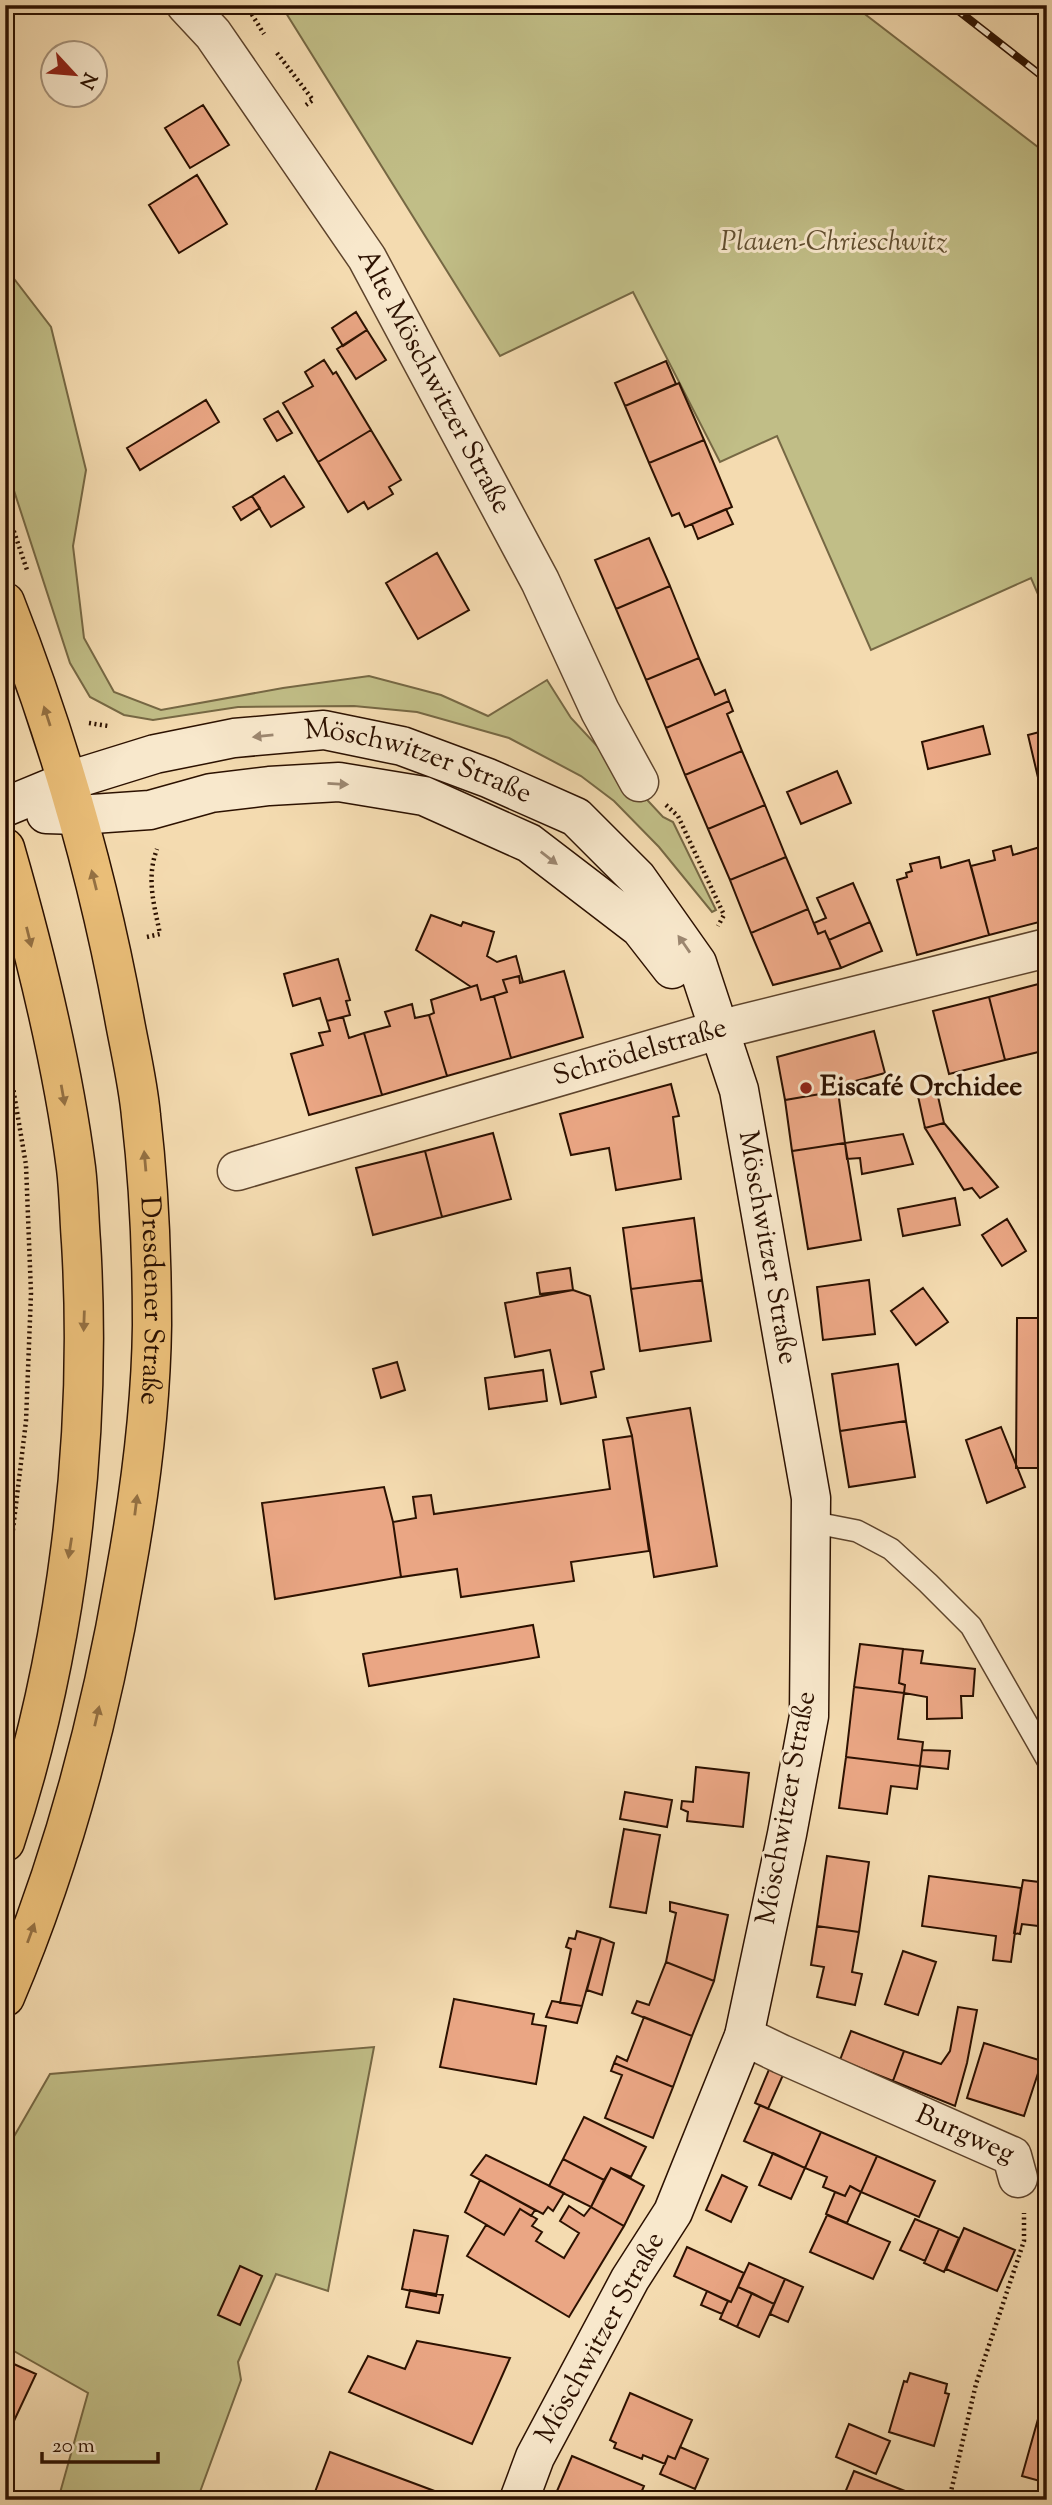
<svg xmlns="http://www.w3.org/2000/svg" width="1052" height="2505" font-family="'Sorts Mill Goudy',serif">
<rect width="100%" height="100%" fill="#f4dbb0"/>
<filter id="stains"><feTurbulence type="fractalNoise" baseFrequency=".00286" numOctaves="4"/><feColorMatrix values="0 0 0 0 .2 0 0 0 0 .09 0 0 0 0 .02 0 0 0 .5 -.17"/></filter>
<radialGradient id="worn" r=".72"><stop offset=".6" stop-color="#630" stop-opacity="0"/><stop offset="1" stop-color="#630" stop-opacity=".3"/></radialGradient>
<path fill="#c1be87" stroke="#766844" stroke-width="2" d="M281,5H853L1047,154V615L1031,578L871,650L777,436L720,462L633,292L500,356Z
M5,267L51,327L86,470L73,546L84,638L114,692L161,710L283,688L369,676L441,695L488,716L547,680L571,718L663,817L673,822L716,910L712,912L659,847L614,801L581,776L509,738L417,712L354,706L238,707L153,720L124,715L90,697L70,663L5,463Z
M374,2047L328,2291L276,2274L238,2362L241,2380L197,2500H58L88,2393L5,2346V2152L50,2074Z"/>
<path fill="#eaa684" stroke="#2c1100" stroke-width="2" d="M203,105L229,145L190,168L165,128Z
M197,175L227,224L179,253L149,205Z
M356,312L367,330L343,346L332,328Z
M367,330L386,360L356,379L337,349Z
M324,360L333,374L336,372L371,430L318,462L283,403L313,386L305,372Z
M666,361L676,384L625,406L615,383Z
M679,383L704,440L649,463L625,406Z
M206,400L219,422L140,470L127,448Z
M278,411L292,433L277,441L264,419Z
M371,430L401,480L389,487L393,494L368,509L364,502L348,512L318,462Z
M704,440L732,507L685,527L679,513L672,516L649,463Z
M284,476L304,507L271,527L252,496Z
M252,496L260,508L241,520L233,507Z
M726,509L733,524L698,539L692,524Z
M649,538L670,586L616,609L595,560Z
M437,553L469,610L418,639L386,583Z
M670,586L699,658L646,680L616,609Z
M699,658L715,695L725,690L729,701L666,728L646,680Z
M729,701L733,711L727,714L742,751L685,775L666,728Z
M983,726L990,754L928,769L922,742Z
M1047,730V784L1040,786L1028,735Z
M742,751L765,805L708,829L685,775Z
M837,771L851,803L801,824L787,792Z
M765,805L786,857L730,880L708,829Z
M1011,846L1013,855L1040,847L1047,872V920L989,935L971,866L995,860L993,851Z
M1047,846V872L1040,847Z
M786,857L808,909L751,933L730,880Z
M939,857L941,868L969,860L989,935L917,955L897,880L907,877L906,873L912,871L910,864Z
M853,883L870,922L829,940L825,931L818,934L814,923L826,918L817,898Z
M808,909L818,934L825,931L841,968L773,985L751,933Z
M431,915L461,926L463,922L494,932L487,956L497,962L516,956L523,982L520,983L519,976L503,980L507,992L481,1000L477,985L471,987L416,950Z
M870,922L882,951L841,968L829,940Z
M338,959L350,1000L346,1001L350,1015L327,1021L320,998L293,1006L284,974Z
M564,971L583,1037L511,1058L494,996L507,992L503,980L519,976L520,983Z
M1046,982L1047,1050L1005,1060L989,997Z
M477,985L481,1000L494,996L511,1058L447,1076L429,1015L434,1013L431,1000Z
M989,997L1005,1060L949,1074L933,1011Z
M412,1004L415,1018L429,1015L447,1076L382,1095L364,1033L390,1026L385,1012Z
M343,1017L349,1038L364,1033L382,1095L309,1115L291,1054L323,1045L319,1033L330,1031L327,1021Z
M874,1031L885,1073L837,1086L838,1091L785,1100L777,1057Z
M671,1084L679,1116L673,1117L681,1179L616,1190L609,1148L571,1155L560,1114Z
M838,1091L845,1143L792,1151L785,1100Z
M937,1092L944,1123L925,1128L918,1096Z
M944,1123L998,1187L980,1198L972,1188L964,1190L925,1128Z
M493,1133L511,1199L442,1217L425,1151Z
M903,1134L913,1164L862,1174L860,1158L847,1159L845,1143Z
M845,1143L861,1240L808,1249L792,1151Z
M425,1151L442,1217L373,1235L356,1168Z
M955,1198L960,1225L903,1236L898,1209Z
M694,1218L702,1280L631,1289L623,1228Z
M1007,1219L1026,1251L1002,1266L982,1235Z
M570,1268L573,1290L540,1294L537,1273Z
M702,1280L711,1341L640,1351L631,1289Z
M869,1280L875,1334L823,1340L817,1287Z
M923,1288L948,1322L916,1345L891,1311Z
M573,1290L590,1296L604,1369L591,1372L596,1397L561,1404L550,1350L515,1357L505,1303Z
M1017,1318H1047V1468H1016Z
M397,1362L405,1390L381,1398L373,1369Z
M898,1364L906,1421L840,1431L832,1374Z
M543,1370L547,1401L489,1409L485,1378Z
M690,1408L717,1566L654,1577L632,1436L627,1418Z
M906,1421L915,1477L849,1487L840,1431Z
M1001,1427L1025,1487L987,1503L966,1440Z
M632,1436L649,1551L571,1562L574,1581L461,1597L457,1569L401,1577L393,1522L416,1518L413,1497L431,1495L434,1514L610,1489L603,1440Z
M384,1487L393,1522L401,1577L275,1599L262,1503Z
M533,1625L539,1657L369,1686L363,1654Z
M860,1644L903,1649L899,1683L905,1685L904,1693L854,1687Z
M903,1649L923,1651L921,1663L975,1669L973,1696H961L962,1718L927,1719V1697L904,1693L905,1685L899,1683Z
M854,1687L904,1693L898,1739L923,1742L920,1766L846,1757Z
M922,1750L950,1751L948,1769L920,1766Z
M846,1757L920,1766L917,1789L891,1786L887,1814L839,1808Z
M696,1767L749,1773L743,1827L687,1821L688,1812L681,1809L682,1801L693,1802Z
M625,1792L672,1800L667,1827L620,1819Z
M624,1829L660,1835L646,1913L610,1907Z
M827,1856L869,1862L859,1932L817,1926Z
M929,1876L1021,1888L1011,1962L993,1960L996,1936L922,1926Z
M1023,1880L1047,1883V1927L1022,1924L1020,1934L1014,1933Z
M670,1902L728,1915L714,1981L666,1962L676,1913L670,1911Z
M817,1926L859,1932L852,1972L862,1974L855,2005L817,1997L824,1967L811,1965Z
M577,1931L601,1938L582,2006L560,2003L571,1949L566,1947L569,1938L575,1939Z
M601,1938L614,1943L602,1995L587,1990Z
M903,1951L936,1962L918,2015L885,2004Z
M666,1962L714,1981L692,2036L632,2013L637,2001L649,2005Z
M454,1999L534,2014L532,2024L546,2026L536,2084L440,2067Z
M552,2001L582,2006L577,2023L546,2017Z
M958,2007L977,2010L967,2063L955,2106L893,2081L904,2051L941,2064L950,2051Z
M644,2017L692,2036L673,2087L614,2063L617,2056L627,2061Z
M851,2031L904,2051L893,2081L840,2060Z
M984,2043L1042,2061L1024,2116L967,2098Z
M773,2060L787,2066L768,2109L755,2103Z
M614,2063L673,2087L653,2138L605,2118L622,2075L611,2071Z
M760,2105L821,2132L805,2168L744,2141Z
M584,2117L646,2147L631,2177L611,2168L604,2180L563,2159Z
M821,2132L877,2156L861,2192L850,2186L845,2196L823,2187L827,2177L805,2168Z
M773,2153L805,2168L791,2199L759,2185Z
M486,2155L564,2193L553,2211L548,2207L543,2214L471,2175Z
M877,2156L935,2181L919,2217L861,2192Z
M563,2159L604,2180L591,2207L549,2186Z
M611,2168L644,2186L624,2226L591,2207Z
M722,2175L747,2187L731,2222L706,2210Z
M480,2180L535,2210L531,2216L520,2209L504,2235L465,2212Z
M850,2186L861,2192L847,2223L826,2214L835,2192L845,2196Z
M569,2206L584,2216L591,2207L624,2226L569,2317L467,2256L486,2225L504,2235L520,2209L537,2219L532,2226L542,2232L536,2241L564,2258L579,2233L560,2221Z
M827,2215L890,2242L873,2279L810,2252Z
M915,2219L939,2229L925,2261L900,2250Z
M964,2228L1015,2250L997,2291L946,2269Z
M939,2229L959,2238L944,2272L924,2263Z
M414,2230L448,2236L436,2296L402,2289Z
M687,2247L744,2273L731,2302L674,2276Z
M749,2263L785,2279L774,2304L738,2287Z
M240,2266L262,2276L240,2325L218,2315Z
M785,2279L803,2287L788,2322L770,2314Z
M738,2287L752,2293L737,2327L720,2319L728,2301L731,2302Z
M410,2290L443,2295L439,2313L406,2307Z
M707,2291L728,2301L722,2314L701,2305Z
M752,2293L774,2304L759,2337L737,2327Z
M417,2341L510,2358L472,2444L349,2392L368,2356L405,2369Z
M5,2360L36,2374L5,2440Z
M910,2373L947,2384L945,2393L949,2394L934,2446L889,2432L904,2381L907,2382Z
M1047,2387V2483L1022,2476Z
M630,2393L692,2420L675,2459L668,2456L665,2464L643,2455L642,2459L614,2448L616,2443L610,2440Z
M849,2424L890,2441L876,2474L836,2457Z
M680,2447L708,2459L695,2489L660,2474L668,2456L675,2459Z
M330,2452L456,2499L455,2500H312Z
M572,2456L644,2486L638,2500H577L557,2491Z
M854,2471L928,2500H842Z"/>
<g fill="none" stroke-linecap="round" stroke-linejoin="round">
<g stroke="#5e442c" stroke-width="24">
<path id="lane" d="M811,1522L857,1531L891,1549L928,1583L971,1626L1047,1759"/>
</g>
<g stroke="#5e442c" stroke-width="41">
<g id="street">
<path id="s1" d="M186,5L213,34L367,258L540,581L600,711L639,782"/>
<path id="s2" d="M237,1171L718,1030L1047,948"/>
<path id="s3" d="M744,2036L781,2054L1012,2156L1018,2178"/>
</g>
</g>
<g stroke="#2c1100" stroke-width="41">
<g id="secondary">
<path id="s4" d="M5,807L68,781L155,754L234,738L324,730L402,746L488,778L576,817L637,878L697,963L739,1090L811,1498L809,1716L787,1834L744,2036L673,2212L630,2279L535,2457L519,2500"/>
<path d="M46,814L78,815L150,810L211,793L269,786L339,782L424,796L529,843L640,928L672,969"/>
</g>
</g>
<g stroke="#2c1100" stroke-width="41">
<g id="primary">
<path id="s5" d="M5,602C58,737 98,875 124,1017C130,1050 138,1083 141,1116C149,1185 152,1255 152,1325C151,1409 140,1493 125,1575C100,1720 63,1861 5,1997"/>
<path d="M5,848C35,952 62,1060 76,1168C79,1192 79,1217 81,1242C93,1440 67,1654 5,1842"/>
</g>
</g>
<path stroke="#2c1100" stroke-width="4.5" stroke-dasharray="2 3.5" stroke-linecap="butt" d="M246,5L264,34
M277,53L313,100L306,105
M5,505L27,570
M89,723L108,726
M666,805L678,816L724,915L718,926
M147,937L160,934C154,904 146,878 157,849
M5,1596L26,1421L31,1293L26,1165L8,1058L10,1030
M949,2500L976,2384L1024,2241V2213"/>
<use href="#lane" stroke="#f8e8cc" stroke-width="21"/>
<use href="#street" stroke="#f8e8cc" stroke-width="38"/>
<use href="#secondary" stroke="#f8e8cc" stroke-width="38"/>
<use href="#primary" stroke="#eabe78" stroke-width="38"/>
<g stroke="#2c1100" stroke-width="8">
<path id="rail" d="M951,5L1047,80"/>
</g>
<use href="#rail" stroke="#f8e8cc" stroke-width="5" stroke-dasharray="16" stroke-linecap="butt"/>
</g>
<defs><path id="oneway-solid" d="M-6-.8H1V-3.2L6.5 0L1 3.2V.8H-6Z" transform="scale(1.75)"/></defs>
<g fill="#947042">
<use href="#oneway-solid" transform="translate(47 716) rotate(-108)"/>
<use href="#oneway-solid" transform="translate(94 880) rotate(-104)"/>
<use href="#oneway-solid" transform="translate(29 937) rotate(76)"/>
<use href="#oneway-solid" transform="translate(63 1095) rotate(80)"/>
<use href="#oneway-solid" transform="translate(145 1161) rotate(-95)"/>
<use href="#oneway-solid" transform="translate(84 1321) rotate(92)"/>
<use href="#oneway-solid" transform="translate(136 1505) rotate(-83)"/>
<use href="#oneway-solid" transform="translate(70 1548) rotate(99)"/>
<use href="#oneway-solid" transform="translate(97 1716) rotate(-77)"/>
<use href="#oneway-solid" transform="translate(31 1933) rotate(-70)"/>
</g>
<g fill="#9c8770">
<use href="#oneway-solid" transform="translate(263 736) rotate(174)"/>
<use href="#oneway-solid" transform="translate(338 784) rotate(3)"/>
<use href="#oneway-solid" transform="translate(549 858) rotate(38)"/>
<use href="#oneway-solid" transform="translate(684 944) rotate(-125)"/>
</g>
<circle fill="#8f2418" stroke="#f8e8cc" stroke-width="2.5" cx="806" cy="1088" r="7"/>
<g text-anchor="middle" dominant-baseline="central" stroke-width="6" stroke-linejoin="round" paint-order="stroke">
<g font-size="28" font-style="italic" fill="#604e2f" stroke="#f8e8cc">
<text x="834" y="243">Plauen-Chrieschwitz</text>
</g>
<g font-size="28" fill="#2c1100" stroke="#f8e8cc">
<text stroke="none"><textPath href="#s1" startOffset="452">Alte Möschwitzer Straße</textPath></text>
<text stroke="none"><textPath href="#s4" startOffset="429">Möschwitzer Straße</textPath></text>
<text stroke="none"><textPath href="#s2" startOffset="420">Schrödelstraße</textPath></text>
<text stroke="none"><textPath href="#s4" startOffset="1082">Möschwitzer Straße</textPath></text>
<text stroke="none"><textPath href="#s5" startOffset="718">Dresdener Straße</textPath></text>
<text transform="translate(787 1808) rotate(-80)">Möschwitzer Straße</text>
<text stroke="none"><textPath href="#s3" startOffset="242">Burgweg</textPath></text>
<text transform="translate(601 2338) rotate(-61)">Möschwitzer Straße</text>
</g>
<g font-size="28" font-weight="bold" fill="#2c1100" stroke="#f8e8cc" text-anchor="start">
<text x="820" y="1088">Eiscafé Orchidee</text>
</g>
</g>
<rect width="1052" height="2505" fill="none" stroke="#f4dbb0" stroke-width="28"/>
<rect x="7" y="7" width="1038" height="2491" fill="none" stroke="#2c1100" stroke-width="3.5"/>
<rect x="14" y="14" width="1024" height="2477" fill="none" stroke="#2c1100" stroke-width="2"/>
<g transform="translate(74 74) rotate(116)"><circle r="33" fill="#f8e8cc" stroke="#a6927a" stroke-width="2"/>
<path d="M0-5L12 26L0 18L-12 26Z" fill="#8f2418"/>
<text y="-10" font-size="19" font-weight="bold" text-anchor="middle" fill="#2c1100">N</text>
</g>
<path d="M42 2452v10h116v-10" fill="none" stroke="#2c1100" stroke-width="3.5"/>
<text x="52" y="2452" font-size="21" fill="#2c1100" stroke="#f8e8cc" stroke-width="5" paint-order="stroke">20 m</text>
<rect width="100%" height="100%" filter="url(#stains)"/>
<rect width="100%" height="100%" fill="url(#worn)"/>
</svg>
